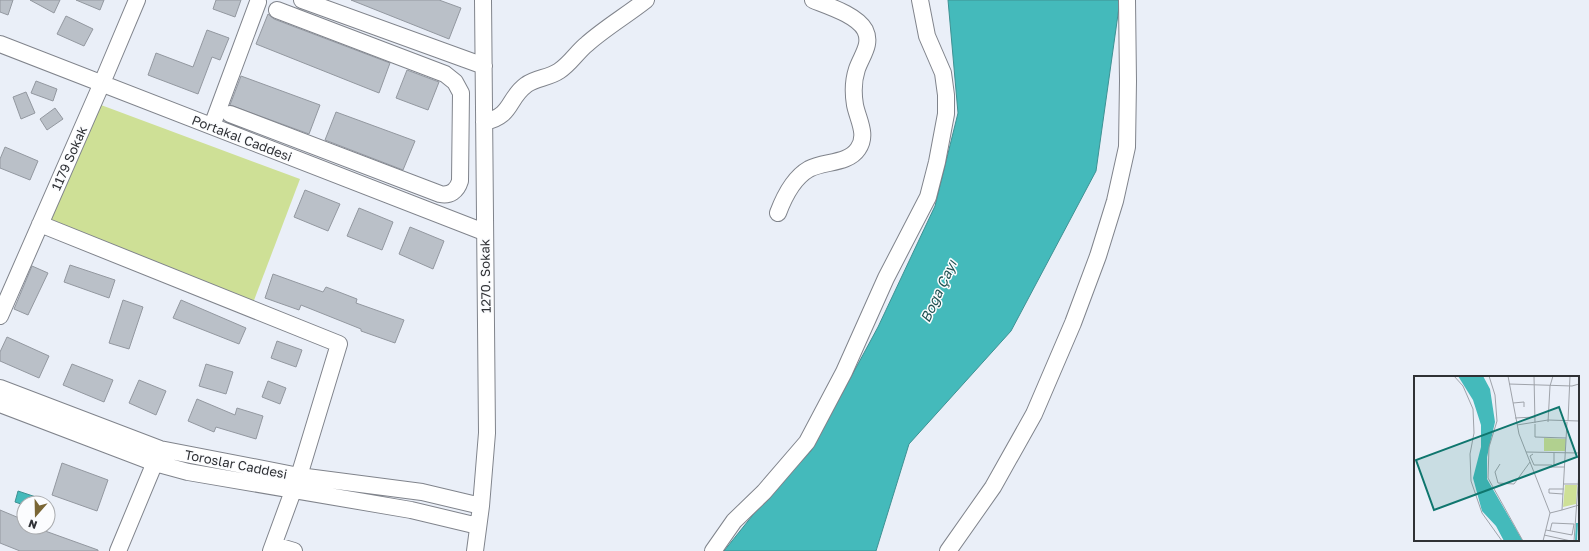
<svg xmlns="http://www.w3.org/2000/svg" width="1589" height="551" font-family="'Golos Text',sans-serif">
<rect width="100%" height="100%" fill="#eaeff8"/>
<path fill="#cee096" d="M101,105L300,179L253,303L49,222Z"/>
<path fill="#44babb" stroke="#3e9193" d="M948,0H1120L1096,171L1011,331L909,444L876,551H724L764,501L811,451L878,327L935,206L958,113Z
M18,491L45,500L44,503H24V505L15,502Z"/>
<path fill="#bac0c8" stroke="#9398a0" d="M0,0H13L8,15L0,12Z
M30,0H60L54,13Z
M76,0H104L100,10Z
M216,0H241L235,17L213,9Z
M351,0H439L461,8L449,39Z
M268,14L274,19L390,63L379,93L256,44Z
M66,16L93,29L84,46L57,34Z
M207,30L229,38L220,60L212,57L198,94L148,75L156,53L193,67Z
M407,70L439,82L428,110L396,98Z
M241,76L320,105L309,134L230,105Z
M36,81L57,89L53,101L31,93Z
M26,92L35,113L21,119L13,97Z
M55,108L63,119L47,130L40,119Z
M336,112L415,141L403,170L325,140Z
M5,147L38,161L30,180L0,168V159Z
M305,190L340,204L328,231L294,217Z
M359,208L393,222L382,250L347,236Z
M410,227L444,241L433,269L399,254Z
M70,265L115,280L109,298L64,282Z
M32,266L48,273L28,315L14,309Z
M273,274L323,292L326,287L357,299L356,303L404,320L395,343L361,331V329L301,305L299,310L265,298Z
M123,300L143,307L129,349L109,343Z
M181,300L246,328L239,344L173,318Z
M7,337L49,356L39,378L0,361V352Z
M277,341L302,350L296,367L271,358Z
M72,364L113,380L104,402L63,385Z
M206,364L233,372L226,394L199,386Z
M139,380L166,391L156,415L129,403Z
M268,381L286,388L280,404L262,397Z
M197,399L235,415L237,408L263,416L256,439L216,427L214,432L188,421Z
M62,463L108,480L97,511L52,495Z
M0,510L24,520V527H34L98,550V551H20L0,543Z"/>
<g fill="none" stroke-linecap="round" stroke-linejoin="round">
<g stroke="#80848c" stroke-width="18">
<path id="minor" d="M302,0L484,66
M0,44L484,232
M230,114L440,194C450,196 457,191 460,181L461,93L455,82L445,74L277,10
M484,122C513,116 507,99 526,85C535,78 549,78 559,71C570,64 577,52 587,44C605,28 627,15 646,0
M212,126L258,2
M778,213C784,197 793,178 809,169C824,161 848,164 858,149C868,135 858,120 855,105C853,93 853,81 857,69C862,55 872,44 865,30C857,15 828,6 813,0
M40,224L339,344L299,476
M0,316L102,83L137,0
M0,388L160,449L299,476L422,492L481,506
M0,404L155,463L188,472L411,510L478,526
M274,545L294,551
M118,551L158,455
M271,551L293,491
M475,551L481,506L487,433L483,0
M713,551L734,521L764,492L807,442L844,372L886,278L928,197L937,162L946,114V95L943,73L927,36L920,0
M948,551L993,487L1034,414L1073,323L1098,256L1115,201L1127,147L1128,81L1127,0"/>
</g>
<use href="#minor" stroke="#fff" stroke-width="16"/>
</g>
<g text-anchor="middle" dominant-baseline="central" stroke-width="3" stroke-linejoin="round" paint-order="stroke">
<g font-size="13" fill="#2f3135" stroke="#fbfcfe">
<text transform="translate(242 138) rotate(21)">Portakal Caddesi</text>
<text transform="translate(69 158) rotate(-66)">1179 Sokak</text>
<text transform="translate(485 276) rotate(-91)">1270. Sokak</text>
<text transform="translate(236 464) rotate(11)">Toroslar Caddesi</text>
</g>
<g font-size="14" font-style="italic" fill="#1f5151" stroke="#fbfcfe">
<text transform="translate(938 291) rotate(-65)">Boğa Çayı</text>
</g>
</g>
<g transform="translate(1414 376)">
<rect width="165" height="165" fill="#eaeff8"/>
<path d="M130,62L152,63L151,75H130ZM151,109H163L162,128L149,131Z" fill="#cee096"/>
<path d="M44,0H69L76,13L81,46L73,81V103L109,165H90L82,150L68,135L59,102L67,71V49L59,24Z" fill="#44babb"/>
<path fill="none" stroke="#44babb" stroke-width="2" d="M162,165L163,147"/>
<path fill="none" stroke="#9fa3aa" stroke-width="1" d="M40,0L49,10L59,33L60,57L56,78L57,105L68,137L88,165M75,0L81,19L83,45L75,71L74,102L109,165M94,0L105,58L136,137M120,0L121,47M95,8L158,10L165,8M99,27L110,26V31M101,42L121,41M154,45L156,0M134,46L136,10L139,0M121,48V61L152,62M103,49L134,44L165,45M112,76L165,77M119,78L116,80L120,89H138M86,88L81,96L84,107L100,108L116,86M140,90V77M137,91H151M150,108H165M149,118L135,117V113H150M148,134L165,129M136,137L148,134L153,46M132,154L158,159L160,148L138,147L136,155M130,159L157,165M129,165L136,137M160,165L165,96"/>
<path fill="#0f766e" fill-opacity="0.15" stroke="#0f766e" stroke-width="2" d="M145,31L163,81L20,134L2,84Z"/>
<rect width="165" height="165" fill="none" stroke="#2f3135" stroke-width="2"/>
</g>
<g transform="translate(36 515) rotate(200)"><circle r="19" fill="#fbfcfe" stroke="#a9abae"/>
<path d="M0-3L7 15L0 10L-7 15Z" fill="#7a6635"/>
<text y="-6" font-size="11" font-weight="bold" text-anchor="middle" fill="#2f3135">N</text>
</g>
</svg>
